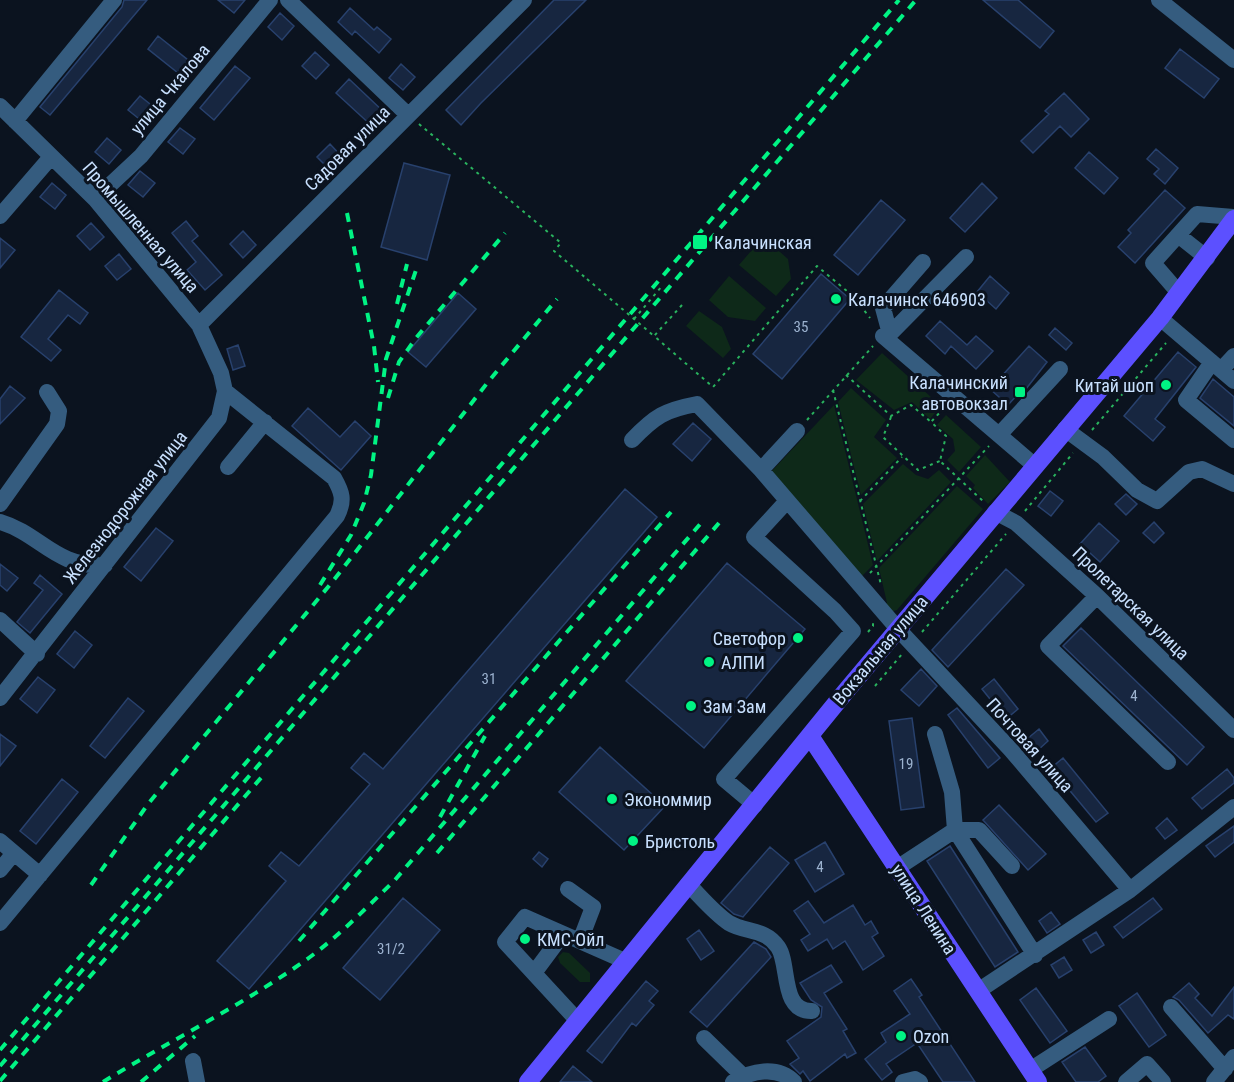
<svg xmlns="http://www.w3.org/2000/svg" width="1234" height="1082" font-family="'Roboto Condensed',sans-serif">
<rect width="100%" height="100%" fill="#0b131f"/>
<path fill="#0e2919" d="M763,237L788,259L791,279L776,296L739,265Z
M729,276L766,308L755,321L728,317L709,300Z
M699,311L722,327L731,349L723,358L686,326Z
M882,353L941,406L930,419L912,402L894,410L856,380Z
M851,388L886,420L874,437L897,458L861,495L838,402Z
M834,405L873,565L858,580L769,474Z
M946,415L981,447L959,472L947,460L955,451L953,439L937,425Z
M985,455L1010,482L988,504L973,488L975,485L966,476Z
M903,464L916,475L928,479L939,470L951,482L877,561L863,504Z
M957,486L983,509L897,610L891,612L883,608L887,603L879,568Z
M563,952L569,953L590,973V982H580L560,963L558,957Z"/>
<path fill="#172640" stroke="#28416d" stroke-width="1.5" d="M124,0H147L50,115L40,107L122,7Z
M218,0H245L234,13Z
M554,0H586L481,103L461,125L446,110Z
M983,0H1018L1054,31L1040,48Z
M350,8L374,30L377,27L391,39L379,53L355,31L352,35L338,22Z
M280,13L294,26L282,40L268,27Z
M158,36L188,60L178,73L148,49Z
M1180,49L1219,79L1204,98L1165,68Z
M315,52L329,65L316,79L302,66Z
M401,64L415,77L403,90L389,78Z
M235,66L250,78L214,120L200,108Z
M349,79L386,114L374,128L336,93Z
M1064,93L1089,119L1071,137L1060,126L1033,153L1021,141L1049,114L1045,111Z
M140,96L155,108L143,122L128,110Z
M180,128L195,139L183,154L168,142Z
M107,138L121,150L109,164L95,152Z
M330,144L343,158L330,170L317,157Z
M1156,149L1178,168L1165,184L1154,174L1159,169L1147,159Z
M1089,152L1118,178L1104,194L1075,168Z
M404,163L450,175L427,260L381,247Z
M140,171L155,183L143,197L128,185Z
M52,183L66,195L55,209L40,197Z
M982,183L997,198L965,232L950,218Z
M1165,190L1185,208L1135,263L1118,247L1131,233L1128,230Z
M881,200L905,220L858,275L834,255Z
M186,221L198,236L192,241L222,275L205,290L187,270L196,262L172,233Z
M91,223L104,237L90,250L77,236Z
M243,231L256,245L243,258L230,244Z
M0,238L15,250L0,268Z
M119,254L131,269L117,280L105,266Z
M821,274L850,299L782,379L753,354Z
M990,276L1009,293L996,309L977,292Z
M59,290L88,313L80,324L68,315L48,339L61,350L51,361L21,337Z
M458,293L476,309L426,367L408,352Z
M940,321L967,345L976,336L993,351L976,369L951,346L945,354L926,336Z
M1055,328L1072,343L1066,350L1049,335Z
M238,345L245,366L233,370L227,349Z
M1029,346L1047,362L1022,394L1020,392L1008,405L990,389Z
M1178,352L1196,367L1155,419L1165,427L1153,441L1124,416Z
M1213,379L1234,397V426L1200,398Z
M10,386L25,398L0,424V399Z
M308,408L340,437L355,421L371,436L341,470L292,426Z
M693,423L711,439L692,461L673,444Z
M625,489L657,517L249,989L217,961L286,881L269,866L281,852L299,866L370,784L351,768L364,753L383,769Z
M1050,491L1063,501L1051,516L1038,506Z
M1126,494L1137,504L1126,515L1115,504Z
M1154,522L1164,533L1154,543L1143,533Z
M1099,523L1119,541L1100,562L1080,544Z
M156,528L173,541L141,581L124,567Z
M727,563L805,629L704,748L626,681Z
M0,564L18,578L7,591L0,585Z
M1006,569L1024,585L948,667L932,650Z
M40,575L62,594L30,633L17,622L43,590L34,583Z
M1081,628L1204,747L1187,765L1063,646Z
M75,631L92,645L74,668L57,654Z
M921,669L937,686L919,706L901,690Z
M38,677L55,690L37,713L20,699Z
M994,679L1018,709L1006,719L982,689Z
M128,698L144,711L105,758L90,746Z
M957,708L1000,758L988,768L948,715Z
M912,718L924,807L901,810L889,721Z
M1039,729L1048,741L1037,751L1027,739Z
M0,734L16,746L0,766Z
M600,747L665,806L624,850L559,792Z
M1063,758L1108,813L1096,822L1051,768Z
M1227,769L1234,778V783L1202,809L1192,798Z
M62,779L78,792L36,844L20,831Z
M999,805L1046,854L1028,870L983,820Z
M1167,818L1177,830L1165,839L1156,828Z
M1234,826V842L1215,857L1206,846Z
M825,842L844,874L815,892L795,860Z
M950,846L1018,952L995,967L927,861Z
M770,847L789,863L743,917L734,914L721,903Z
M539,852L548,859L542,867L533,859Z
M403,898L440,930L380,1000L343,968Z
M1153,898L1162,909L1123,938L1114,927Z
M808,901L824,923L853,905L865,925L871,921L878,933L872,937L884,956L863,970L845,941L833,949L827,939L808,951L801,940L810,934L794,911Z
M1051,912L1060,924L1047,933L1039,921Z
M699,930L714,951L701,960L687,939Z
M1096,932L1104,945L1091,953L1083,940Z
M754,942L766,949L771,957L707,1027L690,1012Z
M1064,957L1072,970L1059,978L1051,965Z
M831,965L842,982L824,993L847,1029L843,1031L856,1053L847,1058L845,1054L810,1081L803,1071L800,1074L790,1064L799,1058L787,1041L821,1017L822,1007L811,1000L800,983Z
M911,979L922,995L919,997L975,1082H943L917,1043L886,1064L892,1072L882,1080L865,1059L886,1042L881,1033L910,1014L894,991Z
M646,981L658,991L649,1001L654,1005L636,1026L632,1023L602,1063L587,1051Z
M1189,983L1199,994L1195,998L1212,1016L1234,987V1019L1228,1015L1208,1033L1179,1000L1173,997Z
M1036,988L1067,1031L1050,1043L1020,1000Z
M1137,993L1166,1035L1149,1047L1119,1006Z
M1085,1047L1106,1076L1098,1082H1076L1062,1062Z
M573,1066L592,1082H560Z"/>
<g fill="none" stroke-linecap="round" stroke-linejoin="round">
<path stroke="#29b35e" stroke-width="2" stroke-dasharray="3 4.5" stroke-linecap="butt" d="M419,124L561,243L554,251L587,279
M682,305L654,336L713,387L817,266L854,297L870,318
M634,319L663,285
M846,375L891,416L911,405L931,422
M833,390L881,585
M944,408L931,422L946,436L940,461L984,502
M891,417L883,437L918,470L940,461
M807,420L873,346
M1092,430L1166,343
M860,501L902,457
M1025,511L1073,453
M870,573L989,446
M868,632L873,626V622
M922,632L1006,534
M875,686L902,654"/>
<path stroke="#355c7f" stroke-width="16" d="M288,0L408,115
M1159,0L1234,60
M0,106L95,199L199,325L221,373L225,391L219,418L0,698
M15,121L114,0
M95,199L141,156L270,0
M0,216L51,157
M1178,235L1207,258
M923,262L883,308L890,334L883,336L1034,465
M1179,293L1153,263L1197,214L1234,217
M1160,318L1234,381
M199,325L524,0
M890,334L966,257
M1212,362L1186,400L1234,440
M1221,370L1234,356
M1065,429L1103,457L1137,490L1157,501L1189,472L1202,469L1234,484
M999,435L1060,369
M632,440C655,416 665,410 697,404L761,470L898,629L1011,750L1130,890
M228,467L265,422
M761,470L797,431
M0,504L57,424L59,411L47,392
M995,512L1016,523L1097,596L1234,730
M0,522C41,534 55,568 105,565
M1097,596L1048,646L1168,762
M0,620L37,654
M935,734L952,792L955,830H979L1012,866
M755,805L724,779L853,631L835,611L754,537L787,501
M0,841L40,875
M897,868L955,830L1035,955
M0,870L14,853
M688,884C701,897 714,913 729,923C746,933 765,928 778,947C790,964 780,1012 812,1011
M568,889L593,907L580,941
M0,923L337,516C345,500 342,492 334,478L225,391
M534,973L563,934
M978,991L1130,890L1234,807
M1171,1007L1225,1069
M577,1020L505,942L525,917L625,961
M704,1038L743,1076
M193,1061L197,1082
M1030,1070L1109,1019
M733,1082C751,1071 777,1065 794,1082
M903,1082L915,1079L920,1082
M1126,1082L1147,1064L1163,1082
M1214,1082L1234,1057"/>
<path stroke="#5c50ff" stroke-width="18" d="M810,736L1038,1082
M528,1082L846,691L1160,318L1234,219"/>
<path stroke="#00f484" stroke-width="4" stroke-dasharray="9 8" stroke-linecap="butt" d="M347,213L374,346L378,382
M397,304L407,264
M388,398L399,362L416,338L505,233
M320,585L351,535L364,503L371,475L386,359L417,267
M440,817L485,736
M437,853L719,523
M91,885L148,804L333,581L488,382L557,299
M299,941L671,512
M0,1050L899,0
M0,1066L916,0
M0,1081L266,772
M103,1082C171,1040 245,1004 310,957C340,935 367,907 394,881L701,523
M141,1082L195,1036"/>
<path stroke="#29b35e" stroke-width="2" stroke-dasharray="3 4.5" stroke-linecap="butt" d="M587,279L654,336"/>
</g>
<g fill="#00f484" stroke="#0b131f" stroke-width="2">
<rect x="692" y="234" width="16" height="16" rx="3"/>
<circle cx="836" cy="299" r="6"/>
<circle cx="1166" cy="385" r="6"/>
<rect x="1014" y="386" width="12" height="12" rx="3"/>
<circle cx="798" cy="638" r="6"/>
<circle cx="709" cy="662" r="6"/>
<circle cx="691" cy="706" r="6"/>
<circle cx="612" cy="799" r="6"/>
<circle cx="633" cy="841" r="6"/>
<circle cx="525" cy="939" r="6"/>
<circle cx="901" cy="1036" r="6"/>
</g>
<g text-anchor="middle" dominant-baseline="central" stroke-width="6" stroke-linejoin="round" paint-order="stroke">
<g font-size="15" fill="#9cb2cf">
<text x="801" y="327">35</text>
<text x="489" y="679">31</text>
<text x="1134" y="696">4</text>
<text x="906" y="764">19</text>
<text x="820" y="867">4</text>
<text x="391" y="949">31/2</text>
</g>
<g font-size="18" fill="#c9e1ff" stroke="#0b131f">
<text transform="translate(170 89) rotate(-50)">улица Чкалова</text>
<text transform="translate(347 148) rotate(-45)">Садовая улица</text>
<text transform="translate(141 227) rotate(49)">Промышленная улица</text>
<text transform="translate(125 507) rotate(-52)">Железнодорожная улица</text>
<text transform="translate(1131 603) rotate(44)">Пролетарская улица</text>
<text transform="translate(880 650) rotate(-50)">Вокзальная улица</text>
<text transform="translate(1030 745) rotate(48)">Почтовая улица</text>
<text transform="translate(924 909) rotate(57)">улица Ленина</text>
</g>
<g font-size="18" fill="#c9e1ff" stroke="#0b131f" text-anchor="start">
<text x="714" y="242">Калачинская</text>
<text x="848" y="299">Калачинск 646903</text>
<text x="1008" y="382" text-anchor="end">Калачинский<tspan x="1008" dy="21">автовокзал</tspan></text>
<text x="1154" y="385" text-anchor="end">Китай шоп</text>
<text x="786" y="638" text-anchor="end">Светофор</text>
<text x="721" y="662">АЛПИ</text>
<text x="703" y="706">Зам Зам</text>
<text x="624" y="799">Экономмир</text>
<text x="645" y="841">Бристоль</text>
<text x="537" y="939">КМС-Ойл</text>
<text x="913" y="1036">Ozon</text>
</g>
</g>
</svg>
